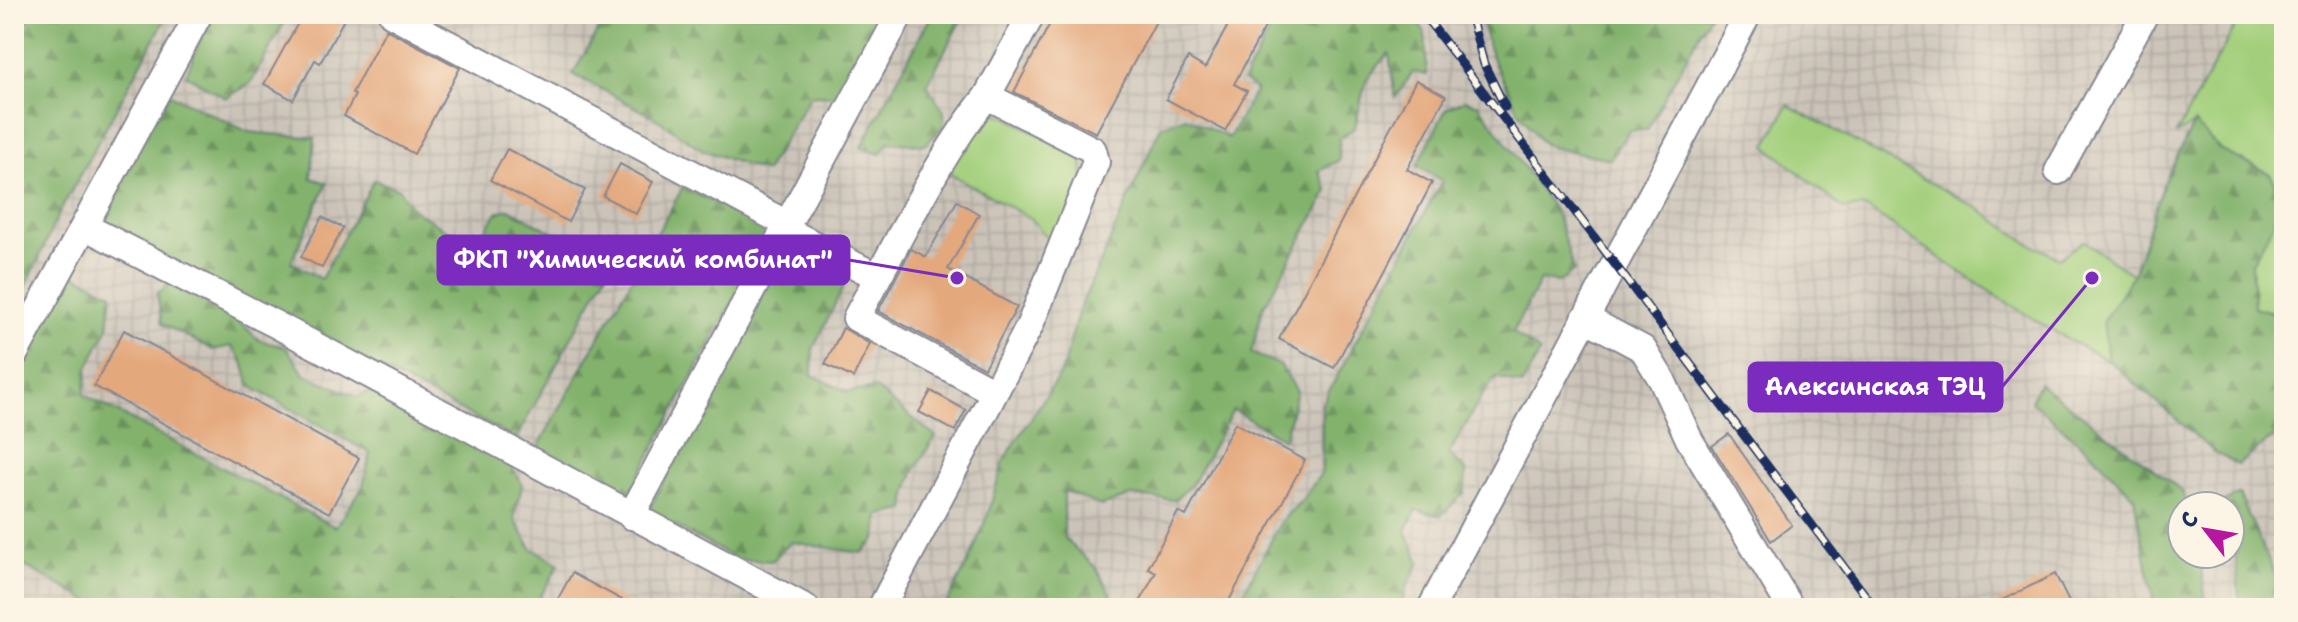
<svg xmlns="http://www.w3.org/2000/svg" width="2298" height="622" font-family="'Shantell Sans',sans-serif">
<defs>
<pattern id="industrial-grid" width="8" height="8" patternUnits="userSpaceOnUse" patternTransform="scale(2)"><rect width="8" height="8" fill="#cbc3b8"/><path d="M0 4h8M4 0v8" fill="none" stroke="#aea8a1"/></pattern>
<pattern id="forest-firs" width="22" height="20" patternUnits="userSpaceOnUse" patternTransform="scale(2)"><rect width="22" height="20" fill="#82b26c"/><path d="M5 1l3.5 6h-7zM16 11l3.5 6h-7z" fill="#6a915c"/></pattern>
</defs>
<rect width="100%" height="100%" fill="#fcf5e5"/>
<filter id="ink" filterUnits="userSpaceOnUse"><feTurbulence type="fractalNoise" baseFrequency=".0125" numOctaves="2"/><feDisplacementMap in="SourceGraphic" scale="16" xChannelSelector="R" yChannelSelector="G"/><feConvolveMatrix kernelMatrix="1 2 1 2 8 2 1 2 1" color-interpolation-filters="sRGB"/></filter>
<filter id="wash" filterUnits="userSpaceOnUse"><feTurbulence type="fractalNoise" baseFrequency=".006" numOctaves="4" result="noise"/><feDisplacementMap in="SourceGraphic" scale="32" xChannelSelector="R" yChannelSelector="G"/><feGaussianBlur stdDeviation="1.8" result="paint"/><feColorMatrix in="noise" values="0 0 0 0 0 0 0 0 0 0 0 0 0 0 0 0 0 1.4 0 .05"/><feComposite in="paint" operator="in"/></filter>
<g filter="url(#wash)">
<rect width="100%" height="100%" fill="#f4e0c4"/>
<path fill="url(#industrial-grid)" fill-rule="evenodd" d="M14,14H2284V608H14ZM2182,506H2230V554H2182Z"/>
<path fill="#a3cf7c" stroke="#5f7f6d" stroke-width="2" d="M2242,14H2284V315L2254,307L2252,263L2273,224L2270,174L2222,151L2194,124L2176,134Z
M1788,105L1981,210L2030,244L2059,258L2084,241L2133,275L2103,321L2108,360C2022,318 1944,260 1865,207L1844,209L1766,146Z
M986,112L1005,116L1082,158L1083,182L1059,234L1050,240L1030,218L945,171Z"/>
<path fill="url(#forest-firs)" stroke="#4e7065" stroke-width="2" d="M30,14H168L57,217L33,272L14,306V47Z
M210,14H278L286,19L251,83L226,98L186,75Z
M607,14H881L840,96L811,95L765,172L703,150L652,116L573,74Z
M932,14H964L927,85L944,111V125L926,145L888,142L880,154L861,148Z
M1279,14H1411L1425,33L1427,75L1413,72L1395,98L1389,53L1366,80L1355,127L1339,139V160L1319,171L1328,191L1263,308L1251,353L1280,365L1297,391L1284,439L1233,410L1192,484L1175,500L1131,496L1101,506L1064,491V538L1096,568L1119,608H944L969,561L987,517L1004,460L1062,371L1079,310L1161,126L1186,117L1229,138L1256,90L1243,81Z
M1479,14H1710L1647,130L1629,131L1610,159L1550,147L1540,140L1519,112L1494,63Z
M168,93L248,132L315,138L311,178L327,183L291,262L321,279L374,180L399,189L413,209L446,230L479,241L497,212L509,209L612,263L516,439L97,223Z
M1465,100L1479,105L1556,212L1574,271L1559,282L1540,280L1513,332L1540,352L1522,385L1496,377L1479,401L1449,454L1466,470L1465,492L1441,516L1416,510L1406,531L1420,562L1406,588L1401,608H1235L1282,520L1302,500L1322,472V404L1442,181L1417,166L1446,109Z
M2194,123L2222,151L2270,174L2282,194L2273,224L2252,263L2254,307L2284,316V420L2277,434L2238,465L2214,452L2108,360L2103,321L2133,275L2163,185Z
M683,187L771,231L628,496L537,449Z
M787,249L833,269L845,284L813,349L812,375L848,392L875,388L936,437C919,460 907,480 905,510L879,515L876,540L862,553L791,542L772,561L736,559L648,511Z
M61,268L112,293L108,327L88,368L84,395L335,527L363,487L370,453L250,386L243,362L231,346L213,350L162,324L157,294L171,282L235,318L259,340L287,348L304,374L358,397L374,390L511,465L522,485L514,519L531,548L559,564L534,608H101L14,560V364Z
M2039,383L2181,490L2189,506H2182V554H2199L2207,608H2155L2134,497L2093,454L2031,401Z
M2239,494L2284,595V608H2240L2233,529L2230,527V506H2218Z"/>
<g id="blocks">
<path fill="#e4a87d" d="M303,14H347L320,63L315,60L293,100L264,84Z
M1055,14H1160L1096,133L1014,92Z
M1234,14H1272L1234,84L1247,91L1225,131L1166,99L1188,58L1205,68Z
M386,29L460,68L414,154L344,116L355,95L352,93Z
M1416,80L1446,96L1407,169L1432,183L1334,368L1279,339Z
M507,149L585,190L568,222L490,180Z
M620,164L653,182L636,214L603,196Z
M957,201L979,214L948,269L1017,307L984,368L878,311L911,249L926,257Z
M322,217L343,228L322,268L301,257Z
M843,328L870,344L853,378L825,364Z
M124,330L359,458L329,513L94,386Z
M931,391L966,410L955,431L919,412Z
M1235,423L1305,460L1225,608H1137L1156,572L1148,568L1178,512L1186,516Z
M1729,434L1792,525L1771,541L1712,446Z
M572,573L637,608H553Z
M2055,574L2072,608H1986Z"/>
</g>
</g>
<g filter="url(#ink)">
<use href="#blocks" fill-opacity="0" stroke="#888891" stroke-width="2"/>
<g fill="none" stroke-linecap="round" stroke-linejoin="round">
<g stroke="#888891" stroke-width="30">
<path id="minor" d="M392,14L787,224
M2058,171L2145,14
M84,226L275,324L806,608
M784,229L878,277C912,215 943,151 987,96
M878,277L856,318L994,392
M1585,318L1643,349L1662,380L1689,439L1791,608
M14,355L199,14
M631,516L900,14
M881,608L1029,327L1096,162L1093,150L987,96L1032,14
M1431,608L1748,14"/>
</g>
<use href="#minor" stroke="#fff" stroke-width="26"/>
<g stroke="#1b2f5e" stroke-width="9">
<path id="rail" d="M1423,14C1576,210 1724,410 1875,608
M1470,14L1484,64L1505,107"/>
</g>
<use href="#rail" stroke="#fcf5e5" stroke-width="6" stroke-dasharray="18" stroke-linecap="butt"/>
</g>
</g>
<path fill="none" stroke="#7b2cbf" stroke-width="3" d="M957 278L849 260M2092 278L2002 387"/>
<g fill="#7b2cbf" stroke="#fcf5e5" stroke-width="3">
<circle cx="957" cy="278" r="8"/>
<circle cx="2092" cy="278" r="8"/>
</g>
<g fill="#7b2cbf" stroke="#7b2cbf" stroke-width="3">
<rect x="438" y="236" width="411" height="48" rx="8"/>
<rect x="1749" y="363" width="253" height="48" rx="8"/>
</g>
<g font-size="24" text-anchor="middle" font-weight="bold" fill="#fff">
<text x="643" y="268">ФКП "Химический комбинат"</text>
<text x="1875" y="395">Алексинская ТЭЦ</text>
</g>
<rect width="2298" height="622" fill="none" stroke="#fcf5e5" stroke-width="48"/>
<g transform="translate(2206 530) rotate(301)"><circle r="38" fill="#fcf5e5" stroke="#a2a6af" stroke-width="2"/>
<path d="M0-6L14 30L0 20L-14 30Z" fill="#b5179e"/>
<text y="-12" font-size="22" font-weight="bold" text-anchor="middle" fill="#1b2f5e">С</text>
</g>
</svg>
